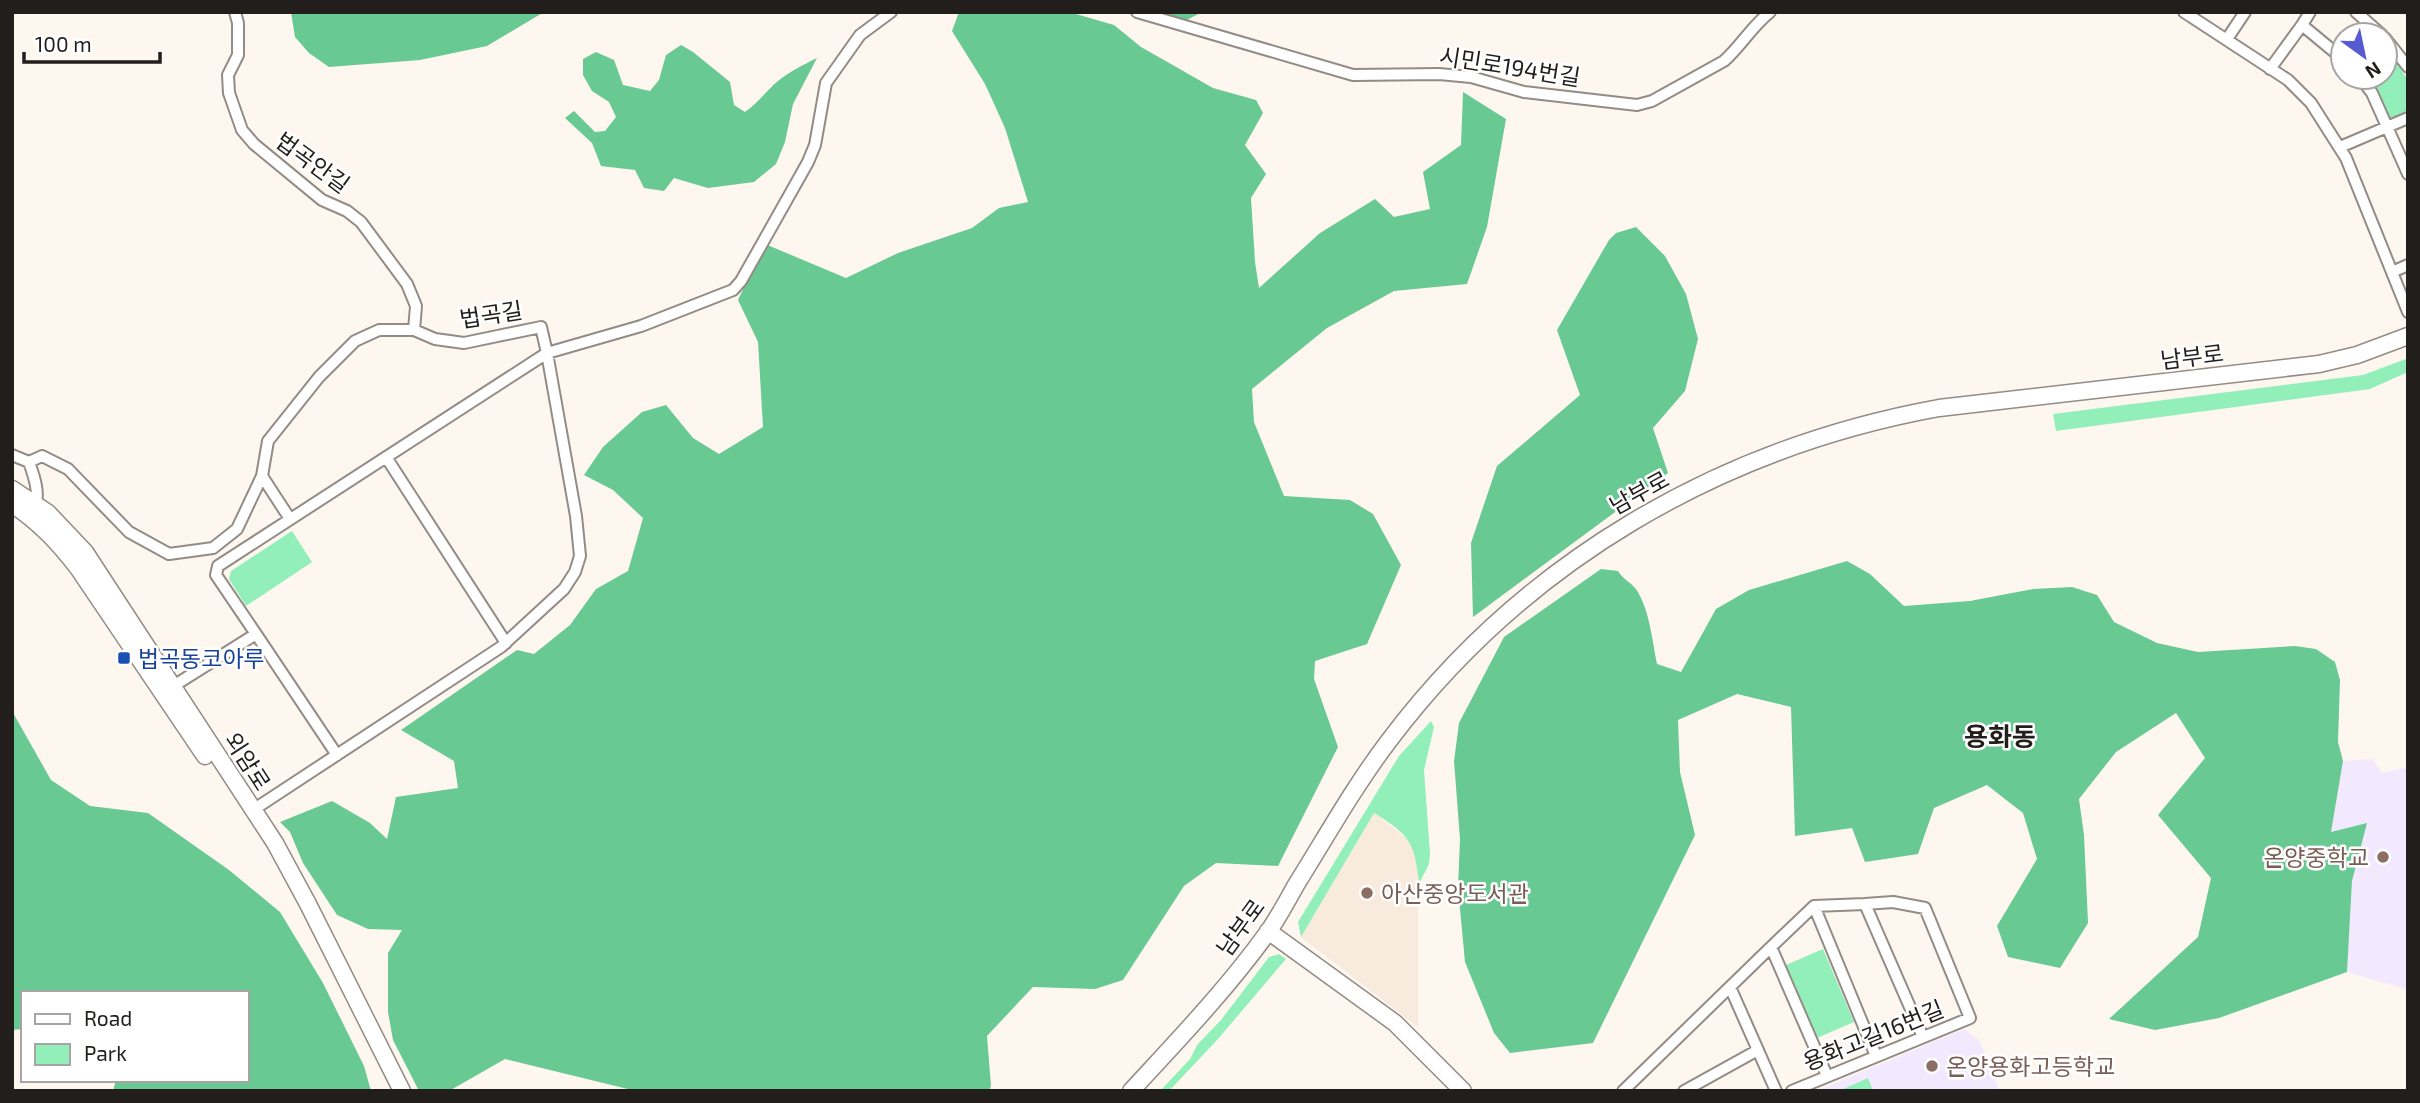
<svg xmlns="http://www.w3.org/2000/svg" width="2420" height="1103" font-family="'Exo 2','Noto Sans KR',sans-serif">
<rect width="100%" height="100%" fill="#fef7f0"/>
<path fill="#f8eadd" d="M1374,813L1411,842L1418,859V1027L1301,937Z"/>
<path fill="#f3e9ff" d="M2373,759L2382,773L2408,767V990L2347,972L2352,881L2366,824L2331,832L2343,761Z
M1964,1029L1980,1041L2000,1091H1816Z"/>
<path fill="#92efb9" d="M2385,45L2408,80V111L2391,119L2386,116L2364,77H2385Z
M2406,359L2408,361V372L2370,389L2056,431L2053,414L2363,375Z
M292,531L312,562L246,606L229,579L231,571Z
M1431,721L1434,727L1424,770L1430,854L1429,864L1419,884C1415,843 1410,835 1374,813L1301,937L1298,922L1399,756Z
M1823,949L1854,1022L1817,1038L1786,965Z
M1279,954L1286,959L1218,1039L1169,1091H1160L1190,1059L1197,1045L1221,1020L1269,957Z
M1868,1078L1873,1091H1839Z"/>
<path fill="#68c993" d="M291,12H544L487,46L420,60L329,67L309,53L295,37Z
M959,12H1069L1114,25L1141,47L1213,88L1256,100L1263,113L1245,145L1266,174L1251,198L1255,262L1259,288L1320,233L1375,199L1394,217L1430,209L1423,172L1461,145L1463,92L1506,119L1487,227L1467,284L1394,291L1327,328L1252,389L1254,422L1284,496L1350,500L1373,514L1401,565L1367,644L1315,661L1314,679L1338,747L1278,866L1216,863L1184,886L1123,980L1095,989L1033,987L987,1036L991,1086L989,1091H636L505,1059L449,1091H419L393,1040L388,1012V953L402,930L368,929L337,915L303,863L290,832L280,822L332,801L370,823L387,839L396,797L458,788L454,761L401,730L517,650L534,654L570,625L596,589L628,571L643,518L613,490L584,475L603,447L642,412L666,405L693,438L719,454L763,427L758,342L738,300L765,244L846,278L898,253L972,228L999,208L1028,202L1005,128L985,84L952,31Z
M1129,12H1202L1183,22Z
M681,45L693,52L730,82L734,105L745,112C758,103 766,91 778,81C790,71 803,65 817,58L793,104L785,142L776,164L754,182L708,188L674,178L664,191L644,188L635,170L601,166L592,143L565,118L574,111L595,132L605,131L616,117L609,102L592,91L583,75V59L596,52L614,60L623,85L650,91L659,80L666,55Z
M1636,227L1665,256L1686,294L1698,339L1685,391L1653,428L1668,473L1473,617L1471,543L1497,466L1580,395L1557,330L1609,240L1616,233Z
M1847,561L1870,574L1904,606L1970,601L2033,589L2072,587L2097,595L2114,622L2157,643L2198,652L2295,646L2316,649L2335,662L2340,680L2338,742L2343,761L2331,832L2367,823L2352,881L2347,972L2219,1018L2155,1030L2109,1019L2198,937L2211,878L2158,815L2205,758L2176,713L2116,752L2079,799L2084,835L2088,923L2060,968L2008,957L1997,926L2037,859L2023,813L1987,785L1934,808L1918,854L1865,862L1852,828L1795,836L1791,707L1737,694L1678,720L1680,772L1695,835L1593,1043L1510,1053L1494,1033L1465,962L1458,888L1460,839L1454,761L1459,723L1504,637L1601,569L1618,571C1623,580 1633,583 1638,592C1650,613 1652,640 1657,664L1681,672L1716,609L1749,590Z
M12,711L51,780L90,806L148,813L229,870L280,912L323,983L364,1066L371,1091H113L116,1080H247V993H23V1029L12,1030Z"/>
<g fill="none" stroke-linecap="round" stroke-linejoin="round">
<g stroke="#938c86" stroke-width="14">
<path id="street" d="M235,12L238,23V55L228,75L229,93L242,130L254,144L322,200L347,211L361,222L407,284L416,306L414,330
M1137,12L1353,75L1439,74L1471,77L1524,92L1637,105L1652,101L1724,61C1741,46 1752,26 1770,12
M2184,12L2288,80L2311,103L2346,158L2408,312
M2310,12L2302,25L2343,59
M2356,12L2382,35
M2385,38L2408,67
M2227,39L2245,12
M2270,69L2302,25
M2360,77L2372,93L2408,174
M2340,147L2408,118
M2392,272L2408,265
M12,455L29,462L42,456L68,469L129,532L169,554L213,548L237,529L262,476
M386,457L506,643
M29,462C34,476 40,493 35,507
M290,519L262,476L268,441L319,377L355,341L379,330H414L435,339L464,343L541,327L547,353L641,326L733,290L741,281L808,162L815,145L826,83L860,35L891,12
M256,634L337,755
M167,690L256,634L216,575L218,566L547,353L576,516L580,556L575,572L564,589L501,647L253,810
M1814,906L1876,1056
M1730,987L1776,1091
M1827,1076L1771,947L1814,906L1865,904
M1623,1091L1771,947
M1684,1091L1758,1050
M1792,1091L1970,1018L1925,908L1893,902L1865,904L1923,1037"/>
</g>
<g stroke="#938c86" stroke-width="19">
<path id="secondary" d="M12,489L48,513L85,552L275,843L308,904L402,1091
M12,504C39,522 58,542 78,568L205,756
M1268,931L1395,1023L1463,1091
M1131,1091C1178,1040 1227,989 1268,932C1278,918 1287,901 1296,885C1326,837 1354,787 1388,742C1523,562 1719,448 1939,408L2319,364L2357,355L2408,336"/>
</g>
<use href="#street" stroke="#fff" stroke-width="10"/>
<use href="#secondary" stroke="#fff" stroke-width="16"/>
</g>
<rect fill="#1a4fb4" stroke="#fff" stroke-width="2.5" x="117" y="651" width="14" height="14" rx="3.5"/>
<g fill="#8d6e63" stroke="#fff" stroke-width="2.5">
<circle cx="2383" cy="857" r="7"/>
<circle cx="1367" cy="893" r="7"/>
<circle cx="1932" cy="1066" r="7"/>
</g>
<g text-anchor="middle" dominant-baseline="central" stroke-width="5" stroke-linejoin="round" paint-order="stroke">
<g font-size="23" fill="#211e1c" stroke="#fff">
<text transform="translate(1510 66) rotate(9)">시민로194번길</text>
<text transform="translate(313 162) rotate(36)">법곡안길</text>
<text transform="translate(491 314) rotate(-9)">법곡길</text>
<text transform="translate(2192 356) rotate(-7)">남부로</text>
<text transform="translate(1639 492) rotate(-29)">남부로</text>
<text transform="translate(248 761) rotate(57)">외암로</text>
<text transform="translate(1240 927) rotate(-54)">남부로</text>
<text transform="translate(1873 1035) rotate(-22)">용화고길16번길</text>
</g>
<g font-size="23" fill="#164399" stroke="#fff" text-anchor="start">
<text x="138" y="658">법곡동코아루</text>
</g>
<g font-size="23" fill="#785e54" stroke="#fff" text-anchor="start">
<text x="2369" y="857" text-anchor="end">온양중학교</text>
<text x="1381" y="893">아산중앙도서관</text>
<text x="1946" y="1066">온양용화고등학교</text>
</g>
<g font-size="26" font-weight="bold" fill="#211e1c" stroke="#fff">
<text x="2000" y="735">용화동</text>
</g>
</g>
<rect width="2420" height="1103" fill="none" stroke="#211e1c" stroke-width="28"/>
<rect x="21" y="991" width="228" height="91" fill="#ffffff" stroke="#a6a5a4" stroke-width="2"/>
<rect x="35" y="1014" width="35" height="10" fill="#ffffff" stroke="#a6a5a4" stroke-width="2"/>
<text x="84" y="1026" font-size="21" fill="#211e1c">Road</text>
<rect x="35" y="1044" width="35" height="21" fill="#92efb9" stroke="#a6a5a4" stroke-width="2"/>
<text x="84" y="1061" font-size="21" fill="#211e1c">Park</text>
<g transform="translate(2364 56) rotate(147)"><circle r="33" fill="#ffffff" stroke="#a6a5a4" stroke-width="2"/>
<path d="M0-5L12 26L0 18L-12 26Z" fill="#575ad1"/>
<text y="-10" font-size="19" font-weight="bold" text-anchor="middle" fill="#211e1c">N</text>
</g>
<path d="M24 52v10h136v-10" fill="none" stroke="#211e1c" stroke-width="3.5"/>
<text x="35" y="52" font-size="21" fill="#211e1c" stroke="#ffffff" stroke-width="5" paint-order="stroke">100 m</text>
</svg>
